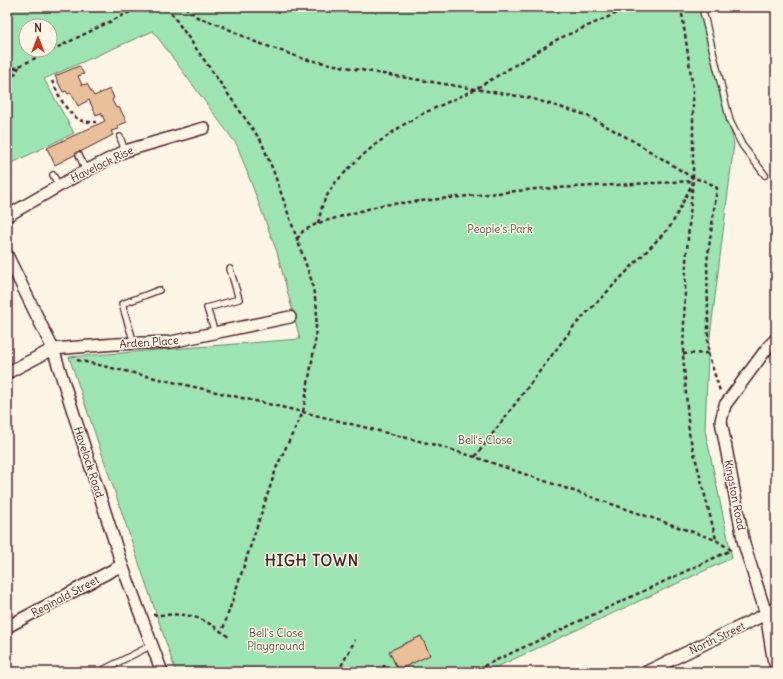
<svg xmlns="http://www.w3.org/2000/svg" width="783" height="679" font-family="Delius,sans-serif">
<rect width="100%" height="100%" fill="#fcf5e5"/>
<filter id="ink" filterUnits="userSpaceOnUse"><feTurbulence type="fractalNoise" baseFrequency=".025" numOctaves="2"/><feDisplacementMap in="SourceGraphic" scale="8" xChannelSelector="R" yChannelSelector="G"/><feConvolveMatrix kernelMatrix="1 2 1 2 8 2 1 2 1" color-interpolation-filters="sRGB"/></filter>
<g filter="url(#ink)">
<path fill="#9ce5b3" stroke="#73826f" fill-rule="evenodd" d="M7,7H704L734,144L708,353L705,430L732,558L486,672H176L69,357L300,339L277,252L237,145L153,31L44,79L74,133L12,163L7,169ZM26,26H50V50H26Z"/>
<path fill="#e9c099" stroke="#4a1f2b" d="M79,66L84,74L78,76L82,85L87,84L94,96L110,89L114,98L112,100L116,108L119,107L127,122L117,126L119,129L111,131L113,135L55,165L47,148L105,121L101,113L96,115L89,100L78,106L71,93L68,94L66,91L63,92L55,76Z
M421,636L430,655L398,670L389,651Z"/>
<g fill="none" stroke-linecap="round" stroke-linejoin="round">
<g stroke="#4a1f2b" stroke-width="8">
<path id="lane" d="M702,7L730,121L742,145L765,175
M120,137L125,151
M79,155L86,171
M53,175L59,186
M215,333L207,308L239,299L230,269
M134,343L122,304L159,290
M99,672L152,645"/>
</g>
<g stroke="#4a1f2b" stroke-width="14">
<path id="street" d="M7,216L76,176L125,151L204,128
M7,255L53,349L122,565L162,672
M776,339L768,347L725,405L721,421L744,544L766,614L773,658L776,666
M7,373L53,349L116,344L171,342L290,317
M7,627L122,565
M646,672L766,614L776,608"/>
</g>
<path stroke="#4a1f2b" stroke-width="2.5" stroke-dasharray="4 3" stroke-linecap="butt" d="M167,7L261,141L273,170L311,279L317,308L315,344L303,412L277,466L222,632
M185,7L197,17L222,26L253,41L304,59L377,73L530,98L586,115L635,142L693,178C702,180 710,182 717,188L707,262L708,313V353L720,391
M206,7L212,8L222,7
M681,7L693,89V178L686,262L683,354L689,433L716,539
M7,72L140,7
M52,81C59,95 65,112 80,120C84,122 91,122 96,122
M7,88L19,67
M318,223L322,207L325,199L334,184L357,160L376,144L403,125L422,114L474,90L558,39L631,7
M297,239L303,231L318,223L382,205L536,189L693,181
M683,354L708,353
M77,360L303,412L439,446L475,457L716,540L731,550
M475,457L574,326L669,228L674,220L692,184
M153,615C163,615 174,614 185,615C202,617 217,628 230,638
M338,672L355,640
M370,672L384,666L387,672
M471,672L731,550"/>
<use href="#lane" stroke="#fcf5e5" stroke-width="5.5"/>
<use href="#street" stroke="#fcf5e5" stroke-width="11"/>
</g>
</g>
<g text-anchor="middle" dominant-baseline="central" stroke-width="3" stroke-linejoin="round" paint-order="stroke">
<g font-size="11" fill="#4a1f2b" stroke="#fcf5e5">
<text transform="translate(102 164) rotate(-26)">Havelock Rise</text>
<text transform="translate(149 342) rotate(-4)">Arden Place</text>
<text transform="translate(89 462) rotate(72)">Havelock Road</text>
<text transform="translate(735 495) rotate(79)">Kingston Road</text>
<text transform="translate(65 596) rotate(-28)">Reginald Street</text>
<text transform="translate(717 638) rotate(-26)">North Street</text>
</g>
<g font-size="11" fill="#5e504d" stroke="#fcf5e5">
<text x="500" y="229">People's Park</text>
<text x="485" y="440">Bell's Close</text>
<text x="276" y="633">Bell's Close<tspan x="276" dy="13">Playground</tspan></text>
</g>
<g font-size="15" font-weight="bold" letter-spacing="1" fill="#4a1f2b" stroke="#fcf5e5">
<text x="312" y="560">HIGH TOWN</text>
</g>
</g>
<rect width="783" height="679" fill="none" stroke="#fcf5e5" stroke-width="24"/>
<rect x="12" y="12" width="759" height="655" fill="none" stroke="#4a1f2b" stroke-width="1.5" filter="url(#ink)"/>
<g transform="translate(38 38)"><circle r="19" fill="#fcf5e5" stroke="#b59f9b"/>
<path d="M0-3L7 15L0 10L-7 15Z" fill="#c8321e"/>
<text y="-6" font-size="11" font-weight="bold" text-anchor="middle" fill="#4a1f2b">N</text>
</g>
</svg>
